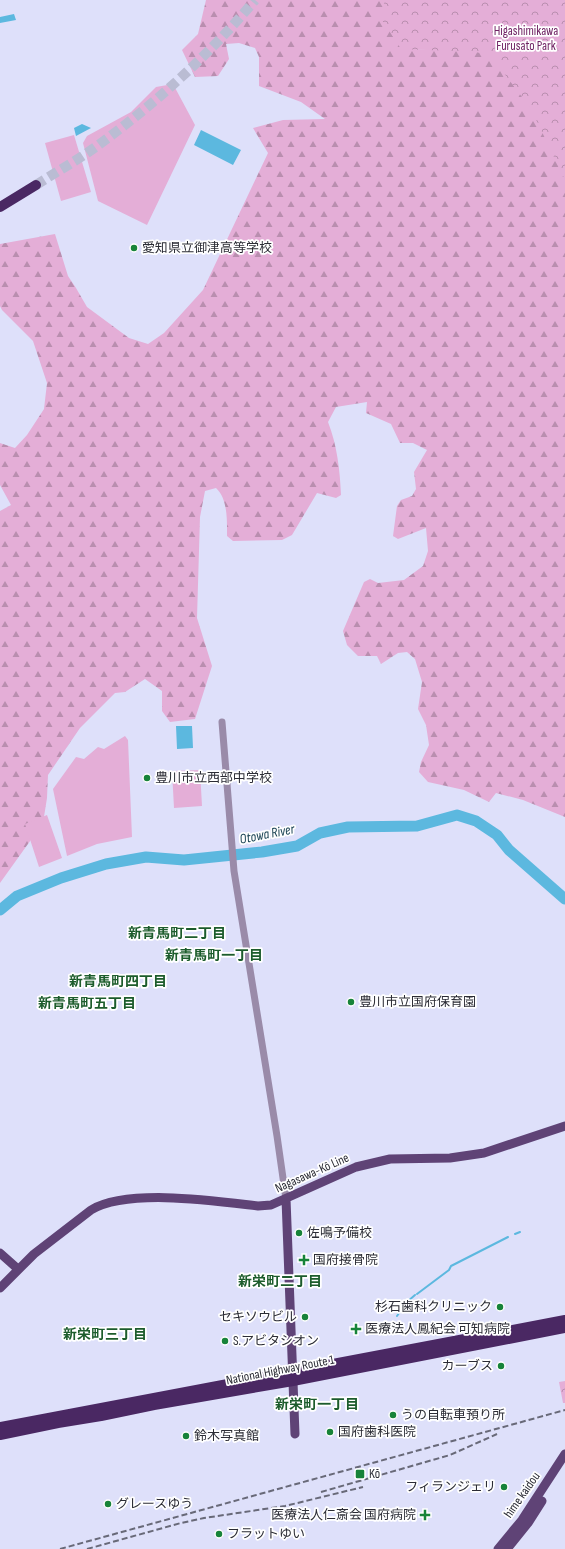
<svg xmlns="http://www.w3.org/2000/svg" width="565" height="1549" font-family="'Sofia Sans Condensed','Noto Sans JP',sans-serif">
<defs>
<pattern id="forest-firs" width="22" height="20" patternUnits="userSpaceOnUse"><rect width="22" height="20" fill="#e4aed7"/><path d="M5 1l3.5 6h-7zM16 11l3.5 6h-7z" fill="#b98eaf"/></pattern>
<pattern id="park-crowns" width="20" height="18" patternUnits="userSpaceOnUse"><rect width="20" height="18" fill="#e4aed7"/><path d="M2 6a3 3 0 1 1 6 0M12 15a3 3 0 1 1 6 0" fill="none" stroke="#b98eaf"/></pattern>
</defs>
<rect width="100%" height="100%" fill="#dee0fa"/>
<path fill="url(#forest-firs)" d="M206,0H449L415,49L431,50L437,42L565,0V817L523,800L496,793L489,802L464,790L428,782L419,772L421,762L429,745L426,725L418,709L422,682L415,659L407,652L398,653L381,664L377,656H358L347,645L343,631L364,582L370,579L378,583L404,580L423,566L428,551L426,528L398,539L393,536L397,506L401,500L412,496L416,489L414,472L427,450L413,443H400L391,424L366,413L367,402L336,407L328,422C337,445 340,470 341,495L336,498L317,493L292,535L282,540L233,541L227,536C227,521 228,499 216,488L205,491L200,517L197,618L212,666L195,719L170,722L162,711V691L145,679L125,692L115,693L80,728L48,775L47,798L43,823L0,883V511L11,505L0,485V443L15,448L27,435L44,409L47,383L33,341L2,310L0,306V244L55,234L68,276L76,288L87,307L129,338L148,344L164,333L203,290L268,153L253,128L283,120L325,119L301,102L259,86V57L255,48L239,43L226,44L229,59L218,76L195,77L182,50L198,34Z"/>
<path fill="url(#park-crowns)" d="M385,0H565V180L531,109L491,56L476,52L401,49L380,17Z
M565,1381V1403H563L559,1382Z"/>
<path fill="#e4aed7" d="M173,84L195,125L147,225L98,201L83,143L87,136L131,112L156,87Z
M74,135L91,192L61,201L45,143Z
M125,736L128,740L132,837L97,844L67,856L53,789L76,757L84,759L98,747L104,749Z
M200,770L202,806L174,808L172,771Z
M47,815L62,858L39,867L25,824Z"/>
<path fill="#5cb8df" d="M14,14L16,20L0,23V17Z
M82,124L91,128L76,136L74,128Z
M201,130L241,150L233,165L194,145Z
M176,726H192L193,748L177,749Z"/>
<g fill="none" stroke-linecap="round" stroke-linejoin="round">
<path stroke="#5cb8df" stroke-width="2" d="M515,1234L520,1232
M417,1294L449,1270L451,1266L508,1237
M407,1302L415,1295
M397,1316L406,1303"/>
<path stroke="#5cb8df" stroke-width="11" d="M0,910L17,896L61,878L106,864L146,857L184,860L262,852L297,846L320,833L348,827L417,826L457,815L476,821L497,835L509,850L565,899"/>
<path stroke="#babcd3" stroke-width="10" stroke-dasharray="10 5" stroke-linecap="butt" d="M36,185C56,172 78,160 97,146C156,103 208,56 255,0"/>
<path stroke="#9a8ba9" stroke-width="7" d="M222,722L234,871L277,1136L286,1199"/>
<path stroke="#5f4376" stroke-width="9" d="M286,1199L295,1434
M0,1253L18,1269
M0,1288L34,1254L91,1210C128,1188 216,1201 258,1206L271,1205L356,1167L390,1159L450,1158L484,1153L565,1126
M498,1549L522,1520L565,1454
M507,1549L528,1523L542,1501"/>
<path stroke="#4a2863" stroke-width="10" d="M0,207L36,185
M0,1427L565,1320
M0,1435L58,1423L101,1416L154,1405L293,1381L565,1328"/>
<path stroke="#686978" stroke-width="2" stroke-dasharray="6 3" stroke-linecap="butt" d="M321,1492L450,1455L497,1434
M60,1549L565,1410
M87,1549L181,1523L204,1518L285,1506L363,1487"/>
</g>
<g fill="#178339" stroke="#fff" stroke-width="1.5">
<circle cx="134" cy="248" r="4"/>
<circle cx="147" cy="778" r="4"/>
<circle cx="351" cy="1002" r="4"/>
<circle cx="299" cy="1233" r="4"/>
<path d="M302 1254h4v4h4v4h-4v4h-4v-4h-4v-4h4z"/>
<circle cx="500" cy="1307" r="4"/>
<circle cx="305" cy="1317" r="4"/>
<path d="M354 1323h4v4h4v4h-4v4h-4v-4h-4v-4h4z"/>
<circle cx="225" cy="1341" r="4"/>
<circle cx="501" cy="1366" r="4"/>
<circle cx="393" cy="1415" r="4"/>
<circle cx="330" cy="1432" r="4"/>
<circle cx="186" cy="1436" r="4"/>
<rect x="355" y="1469" width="10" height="10" rx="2"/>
<circle cx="504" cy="1487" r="4"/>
<circle cx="108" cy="1504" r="4"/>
<path d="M423 1509h4v4h4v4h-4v4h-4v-4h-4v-4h4z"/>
<circle cx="219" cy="1534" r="4"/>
</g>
<g text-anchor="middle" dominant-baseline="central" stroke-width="3.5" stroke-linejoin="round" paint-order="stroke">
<g font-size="13" fill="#6f2263" stroke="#fff">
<text x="526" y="31">Higashimikawa<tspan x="526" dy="15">Furusato Park</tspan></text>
</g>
<g font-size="13" fill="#2b2c35" stroke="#fff" text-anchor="start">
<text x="142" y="248">愛知県立御津高等学校</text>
<text x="155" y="778">豊川市立西部中学校</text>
<text x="359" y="1002">豊川市立国府保育園</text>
<text x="307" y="1233">佐鳴予備校</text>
<text x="313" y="1260">国府接骨院</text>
<text x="492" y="1307" text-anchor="end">杉石歯科クリニック</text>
<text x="297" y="1317" text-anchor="end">セキソウビル</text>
<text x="365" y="1329">医療法人鳳紀会 可知病院</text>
<text x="233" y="1341">S.アビタシオン</text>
<text x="493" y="1366" text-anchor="end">カーブス</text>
<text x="401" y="1415">うの自転車預り所</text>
<text x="338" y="1432">国府歯科医院</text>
<text x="194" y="1436">鈴木写真館</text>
<text x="369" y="1474">Kō</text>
<text x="496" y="1487" text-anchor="end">フィランジェリ</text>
<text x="116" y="1504">グレースゆう</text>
<text x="416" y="1515" text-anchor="end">医療法人仁斎会 国府病院</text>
<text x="227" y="1534">フラットゆい</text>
</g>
<g font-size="13" fill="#2b2c35" stroke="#fff">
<text transform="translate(312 1173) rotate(-24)">Nagasawa-Kō Line</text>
<text transform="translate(280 1370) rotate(-11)">National Highway Route 1</text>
<text transform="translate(522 1495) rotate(-55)">hime kaidou</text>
</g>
<g font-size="14" font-style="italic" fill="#174051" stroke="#fff">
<text transform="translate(267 834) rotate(-11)">Otowa River</text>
</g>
<g font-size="14" font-weight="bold" fill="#1c5c2c" stroke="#fff">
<text x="177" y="933">新青馬町二丁目</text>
<text x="214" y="955">新青馬町一丁目</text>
<text x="118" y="981">新青馬町四丁目</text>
<text x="87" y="1003">新青馬町五丁目</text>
<text x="280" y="1281">新栄町二丁目</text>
<text x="105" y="1334">新栄町三丁目</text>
<text x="317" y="1404">新栄町一丁目</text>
</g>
</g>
</svg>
